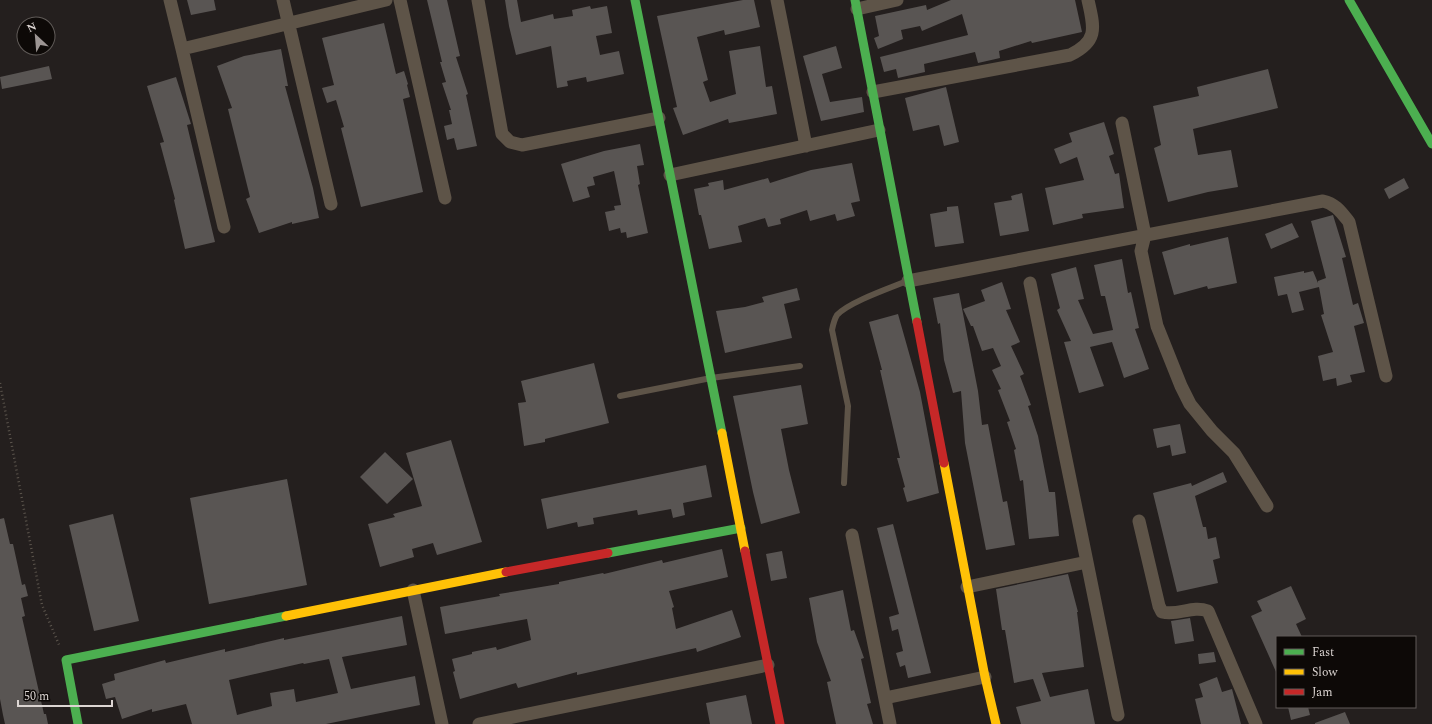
<svg xmlns="http://www.w3.org/2000/svg" width="1432" height="724" font-family="Spectral,serif">
<rect width="100%" height="100%" fill="#241f1e"/>
<path fill="#595553" fill-rule="evenodd" d="M187,0H214L216,10L191,15Z
M427,0H447L460,56L456,57L468,94L466,95L477,146L457,150L454,138L447,140L444,126L452,124L449,110H451L442,83L446,82L440,62H442Z
M505,0H517L521,22L553,14L554,19L573,16L572,10L590,6L591,9L607,6L612,33L596,36L600,55L619,51L624,74L587,82L586,77L567,81L568,86L557,88L551,46L516,55L509,26Z
M743,0H754L760,27L725,35L724,30L697,37L708,80L703,82L710,102L736,94L729,51L760,46L766,87L772,86L777,114L729,123L728,119L683,135L673,108L677,107L657,16Z
M951,0H1075L1082,32L1032,43L1031,41L999,51L1000,58L978,63L975,52L924,64L925,72L898,78L896,69L884,72L880,57L968,35L962,14L922,31L920,26L901,30L903,39L878,49L874,38L879,36L875,16L926,5L927,10Z
M384,23L396,74L404,71L408,84L407,85L410,97L403,99L423,192L361,207L341,128L344,127L336,100L327,103L322,88L334,85L322,38Z
M836,46L842,68L822,74L830,102L862,97L864,112L821,121L803,56Z
M281,49L288,86H285L313,188L319,218L292,224V222L259,233L246,199L250,197L228,109L232,108L217,66L244,56Z
M49,66L52,79L2,89L0,77Z
M1268,69L1278,108L1193,129L1198,155L1231,150L1238,187L1208,192L1168,202L1154,148L1161,145L1153,106L1199,96L1197,87Z
M176,77L191,124L187,125L215,242L185,249L174,200L175,199L160,143L164,142L147,86Z
M946,87L959,142L944,146L939,125L913,131L905,98Z
M1104,122L1114,154L1109,156L1115,174L1119,173L1124,208L1082,214L1083,218L1053,225L1045,188L1084,180L1077,157L1060,164L1054,149L1072,142L1069,133Z
M640,144L644,165L637,166L640,184L638,185L648,233L627,238L626,232L621,233L620,228L609,231L605,212L615,210L614,206L621,205L614,171L593,177L595,185L587,187L590,197L573,202L561,164L604,151Z
M852,163L860,201L851,203L855,216L837,221L835,214L810,221L807,210L780,219L781,224L768,227L765,218L738,226L742,242L709,249L701,215H699L694,189L709,186L708,183L723,180L724,190L768,178L770,183L811,170Z
M1404,178L1409,188L1389,199L1384,189Z
M1022,193L1029,231L1000,236L994,203L1012,200L1011,196Z
M958,206L964,243L935,247L930,214L947,211V207Z
M1333,215L1346,257L1342,258L1353,305L1358,303L1364,323L1354,326L1365,372L1350,375L1352,382L1337,386L1336,378L1323,381L1318,356L1333,352L1321,315L1324,314L1319,287L1299,292L1304,310L1292,313L1287,294L1278,296L1274,277L1304,271V273L1313,271L1318,283V281L1326,278L1311,221Z
M1292,223L1299,237L1271,249L1265,234Z
M1228,237L1237,283L1208,289L1207,286L1174,295L1162,252L1190,244V246Z
M1122,259L1128,293L1131,292L1139,328L1135,329L1149,369L1124,378L1112,342L1090,347L1104,386L1079,393L1064,342L1071,341L1057,310L1060,308L1051,274L1076,267L1084,299L1078,300L1093,334L1113,330L1105,296H1101L1094,265Z
M1002,282L1011,309L1006,310L1020,342L1011,346L1024,374L1020,376L1031,405L1028,406L1038,436L1049,492H1055L1059,536L1029,539L1023,480L1020,481L1014,450L1016,449L1007,422L1010,421L998,390L1001,389L992,370L1001,366L993,348L982,351L973,326H971L963,309L985,301L981,290Z
M797,288L800,300L784,304L792,338L725,353L716,311L745,307L764,302L762,297Z
M959,293L978,391L982,425L988,424L1003,502L1007,501L1015,545L986,550L965,443L961,391L953,393L944,360L940,323L938,324L933,298Z
M898,314L920,392L939,493L907,502L903,488L905,487L897,458H900L880,370H882L869,322Z
M594,363L609,423L545,439V442L524,446L518,403L526,402L521,381Z
M801,385L808,424L781,429L789,470L800,513L761,524L753,492L733,396Z
M1180,424L1186,453L1172,456L1170,445L1157,448L1153,429Z
M451,440L482,542L437,555L433,543L412,549L414,557L380,567L368,524L395,517L393,514L422,506L406,453Z
M385,452L413,479L387,504L360,477Z
M706,465L712,497L683,503L685,515L673,518L671,509L638,515L637,510L593,518L594,524L578,527L577,522L547,529L541,499Z
M1223,472L1227,482L1195,496L1203,527H1206L1208,539L1216,537L1220,558L1213,560L1218,583L1177,592L1153,493L1191,483L1192,486Z
M287,479L307,585L209,604L190,498Z
M113,514L139,621L94,631L69,525Z
M4,518L10,544H13L22,585L25,584L28,596L21,598L25,616L22,617L44,714H46L48,724H5L3,715L0,699V519Z
M893,524L931,673L908,678L905,665L900,667L896,653L903,651L898,629L892,631L889,617L899,614L877,528Z
M722,549L728,577L669,591L674,607L672,608L676,629L732,610L741,637L697,652L696,648L577,675V672L518,688L516,683L460,699L453,672L455,671L452,659L472,654V652L496,647L497,650L531,640L527,619L445,634L440,607L500,596L499,594L559,584V582L603,573L604,574L662,560L663,563Z
M782,551L787,578L771,581L766,554Z
M1068,574L1078,612H1077L1084,667L1042,673L1050,697L1088,689L1095,724H1021L1016,707L1041,701L1033,679L1014,683L1005,630H1002L996,589Z
M1291,586L1306,619L1296,624L1302,637H1277V674L1251,616L1262,611L1257,601Z
M843,590L851,631L854,630L864,658L861,659L871,703L867,704L873,724H836L827,682L831,681L817,642L809,598Z
M402,616L407,645L342,657L351,689L415,676L420,705L326,724H192L186,704L152,712V709L122,719L115,697L106,699L102,684L115,680L114,674L165,660L166,663L225,649V652L284,638V640ZM329,659L338,693L296,702L294,689L270,693L272,706L237,715L229,680L303,663L304,664Z
M1190,618L1194,641L1175,644L1171,621Z
M1214,652L1216,662L1199,664L1198,654Z
M1217,677L1222,692L1232,689L1241,724H1201L1195,699L1203,697L1199,684Z
M746,695L752,724H710L706,703Z
M1288,707H1308L1310,715L1291,720Z
M1345,712L1350,724H1315V723Z"/>
<g fill="none" stroke-linecap="round" stroke-linejoin="round">
<path stroke="#5c554d" stroke-width="2.5" stroke-dasharray="1 3" stroke-linecap="butt" d="M0,383L42,605L60,647"/>
<path stroke="#5e5448" stroke-width="6" d="M620,396L711,378L800,366
M844,483L848,406L832,330C833,325 834,320 837,315C849,302 890,288 907,281"/>
<path stroke="#5e5448" stroke-width="13" d="M170,0L182,49L386,0
M283,0L331,204
M400,0L445,198
M478,0L502,134L510,142L522,145L659,118
M777,0L806,146
M857,9L897,0
M182,49L224,227
M873,92L1070,55C1099,41 1094,27 1088,0
M1122,123L1145,235L1141,251L1157,326L1181,386L1190,404L1212,431L1234,453L1267,506
M670,175L879,130
M908,281L1323,201C1336,204 1341,212 1349,222L1386,376
M1139,521L1159,606L1162,612C1179,616 1192,605 1208,611L1256,724
M852,535L890,724
M1087,562L1118,715
M967,587L1087,562L1030,283
M413,590L442,724
M885,698L985,677
M479,724L768,665"/>
<path stroke="#4caf50" stroke-width="9" d="M635,0L722,433
M855,0L917,322
M1349,0L1432,144
M608,553L741,528
M78,724L66,660L286,616"/>
<path stroke="#ffc107" stroke-width="9" d="M722,433L745,551
M944,463L985,677L996,724
M286,616L506,572"/>
<path stroke="#c62828" stroke-width="9" d="M917,322L944,463
M745,551L780,724
M506,572L608,553"/>
</g>
<rect x="1276" y="636" width="140" height="72" fill="#0d0907" stroke="#605b58"/>
<rect x="1284" y="649" width="20" height="6" fill="#4caf50" stroke="#605b58"/>
<text x="1312" y="656" font-size="12" fill="#dcd5d2">Fast</text>
<rect x="1284" y="669" width="20" height="6" fill="#ffc107" stroke="#605b58"/>
<text x="1312" y="676" font-size="12" fill="#dcd5d2">Slow</text>
<rect x="1284" y="689" width="20" height="6" fill="#c62828" stroke="#605b58"/>
<text x="1312" y="696" font-size="12" fill="#dcd5d2">Jam</text>
<g transform="translate(36 36) rotate(334)"><circle r="19" fill="#0d0907" stroke="#605b58"/>
<path d="M0-3L7 15L0 10L-7 15Z" fill="#9c9593"/>
<text y="-6" font-size="11" font-weight="bold" text-anchor="middle" fill="#dcd5d2">N</text>
</g>
<path d="M18 700v6h94v-6" fill="none" stroke="#dcd5d2" stroke-width="2"/>
<text x="24" y="700" font-size="12" fill="#dcd5d2" stroke="#0d0907" stroke-width="3" paint-order="stroke">50 m</text>
</svg>
